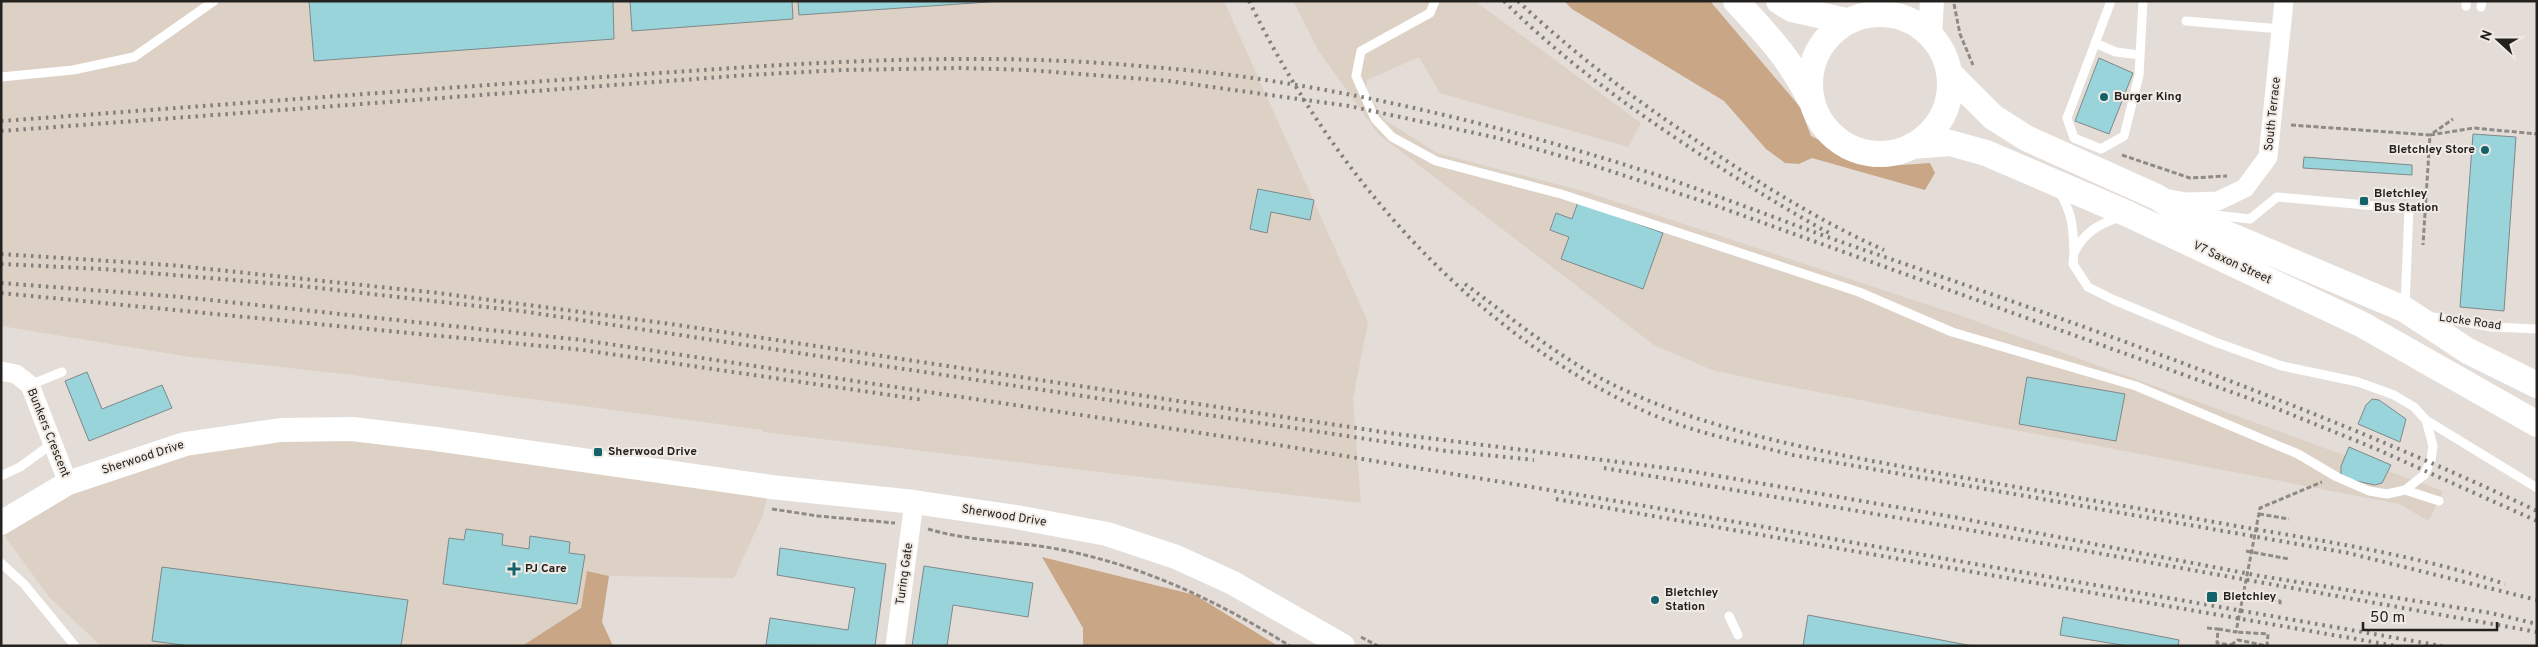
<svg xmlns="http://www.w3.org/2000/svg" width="2538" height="647" font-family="Overpass,sans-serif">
<rect width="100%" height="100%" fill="#e4ddd7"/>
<path fill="#ddd1c6" d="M1,1H1224L1368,322L1353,399L1361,503L763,432V430L352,375L190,357L1,326Z
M1293,1H1475L1641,123L1628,147L1440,93L1419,57L1367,80L1366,90L1385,120L1437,153L1587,192L1962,316L2443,491L2429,521L2399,504L1766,382L1712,370L1654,345L1378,134L1318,50Z
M281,430L771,487L762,517L734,578L609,576L587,571L581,608L522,646H101L49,597L1,531V523L185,444Z"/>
<path fill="#c9a685" d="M1564,1H1710L1800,107L1811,136L1873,167L1930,163L1935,173L1925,190L1812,158L1799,164L1785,163L1766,149L1724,101L1572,9Z
M1042,557L1195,595L1278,646H1083V628Z
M587,571L609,576L602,622L613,646H522L581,608Z"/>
<path fill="#99d4db" stroke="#7f8889" d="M309,1H613L614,39L314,61Z
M630,1H792L793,19L632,31Z
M798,1H1003L799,15Z
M2099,58L2133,73L2109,134L2075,121Z
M2473,134L2516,137L2504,311L2460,307Z
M2304,157L2412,165V175L2303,168Z
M1258,189L1314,200L1310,220L1271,212L1267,233L1250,229Z
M1578,202L1663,233L1643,289L1561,259L1569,237L1550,230L1556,213L1572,219Z
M87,372L102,409L162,385L172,408L89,441L65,381Z
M2027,377L2125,394L2116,441L2019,424Z
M2372,399L2379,400L2406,419L2400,442L2358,424L2366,405Z
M2349,447L2391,465L2382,483L2375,485L2346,479L2341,474V466Z
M466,529L503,534L502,545L529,549L530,536L570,542L569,553L585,555L577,604L443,584L449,538L464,540Z
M780,548L886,564L875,646L766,645L770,618L848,630L855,588L777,575Z
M924,566L1033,583L1028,617L953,605L947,646H912Z
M162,567L408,600L401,646H190L152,641Z
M1808,615L1973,646H1803Z
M2063,617L2179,640L2178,646H2128L2060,635Z"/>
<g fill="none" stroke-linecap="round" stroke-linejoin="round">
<path stroke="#8f8a85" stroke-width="3" stroke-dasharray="5 2.5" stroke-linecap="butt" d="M1954,4L1960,34L1973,65
M2291,125L2430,135L2423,245
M2433,133L2453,119
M2430,135L2474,128L2537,134
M2122,155L2190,178L2227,176
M772,509L818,516L895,523
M2259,514L2289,519
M928,529C968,541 1010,541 1052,548C1140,564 1214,599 1290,646
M2246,551L2289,559
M2238,599L2239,594L2280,601V606
M2207,628L2218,629L2217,643L2231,645
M2218,629L2236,632L2260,508L2322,482
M1361,637L1378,646
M2231,645L2238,640L2267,646L2268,634L2236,632"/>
<path stroke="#fff" stroke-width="9" d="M1435,1L1430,13L1361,51L1356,76L1375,119L1392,137L1436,161L1561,194L1859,292L1952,332L2136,386L2298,454L2337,477L2369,491L2387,494L2405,490L2424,475L2431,460L2433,446L2426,420L2414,407L2394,395L2358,382L2282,366L2215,342L2114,300L2088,287L2073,264L2074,253
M2111,1L2067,118L2074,138L2101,149L2124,136L2139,75L2143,1
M2466,6V1
M2481,7L2482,1
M2186,21L2281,29
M2095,43L2116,52L2140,55
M1,77L73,70L134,57L214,1
M2059,191C2073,215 2073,227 2074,253C2084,232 2099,224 2120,217
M2207,214L2250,219L2277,197L2409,209L2405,306
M2433,317L2493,327L2537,329
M30,385L62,372
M2426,420L2537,488
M1,476L20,467L53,443
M2405,490L2439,501
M1,563L24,584L75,646
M1729,616L1738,635"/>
<path stroke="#fff" stroke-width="19" d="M2163,198L2187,202L2218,201L2245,188L2268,157L2284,1
M1,371L16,374L30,385L68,483
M895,646L914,502"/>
<path stroke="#fff" stroke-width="24" d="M1870,13L1883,1
M1930,34L1932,1
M1,523L68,483L185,444L281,430L352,429L436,439L771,487L914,502L1016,517L1107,534L1176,557L1233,583L1343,646"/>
<path stroke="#fff" stroke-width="26" d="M1736,1C1767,35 1789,57 1810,99
M1779,1L1792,9L1846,21
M1810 84a70 70 0 1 1 140 0a70 70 0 1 1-140 0Z
M1949,73L1993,117L2026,138L2157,197L2189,218L2404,309L2468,351L2537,385
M1912,146L1950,143L1986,153L2128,214L2361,324L2537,424"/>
<path stroke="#837f7a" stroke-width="4" stroke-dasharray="2.5 5" stroke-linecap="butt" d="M1249,1C1333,173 1466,328 1642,410C1689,432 1743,442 1793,455L2348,553L2537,600
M1504,1C1560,58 1626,105 1692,149C1737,179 1782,207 1829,233
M1518,1C1573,53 1634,99 1697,141C1757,182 1819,221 1884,250
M1,121C206,106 411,90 617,76C787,64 957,51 1128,65C1176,69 1224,73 1272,81C1401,101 1530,134 1654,174C1729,199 1802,229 1876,254C2099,331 2324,410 2537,511
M1,131L748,75L842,70L960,68L1029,70L1169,81L1349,106L1498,138L1589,164L1711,204L2273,407L2374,448L2537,521
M1,254L170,265L438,293L671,324L1396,434L1690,471L1959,518L2260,576L2491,613L2537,624
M1,264L102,269L292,285L521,311L1446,451L1534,460
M1,283L182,297L582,340L1254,441L1628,503L2442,646
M1465,284C1509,316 1552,352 1600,378C1696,429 1821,452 1927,471C2032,490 2137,508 2242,527C2330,542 2419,556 2505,584
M1,293L583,350L924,400
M1604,468L1958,528L2537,632
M1556,499L2396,646"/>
</g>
<g fill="#14636b" stroke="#f1eae4" stroke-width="2">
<circle cx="2104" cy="97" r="5"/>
<circle cx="2485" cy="150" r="5"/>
<rect x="2359" y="196" width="10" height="10" rx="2.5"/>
<rect x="593" y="447" width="10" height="10" rx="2.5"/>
<path d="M511.5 561.5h5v5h5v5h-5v5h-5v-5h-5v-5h5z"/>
<rect x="2206" y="591" width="12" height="12" rx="2.5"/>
<circle cx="1655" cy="600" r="5"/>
</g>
<g text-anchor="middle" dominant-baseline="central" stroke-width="4" stroke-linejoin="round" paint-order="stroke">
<g font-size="12" font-weight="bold" fill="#24221f" stroke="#f1eae4" text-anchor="start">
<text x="2114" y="97">Burger King</text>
<text x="2475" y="150" text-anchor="end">Bletchley Store</text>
<text x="2374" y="194">Bletchley<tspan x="2374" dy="14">Bus Station</tspan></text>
<text x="608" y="452">Sherwood Drive</text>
<text x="525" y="569">PJ Care</text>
<text x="1665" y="593">Bletchley<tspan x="1665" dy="14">Station</tspan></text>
<text x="2223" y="597">Bletchley</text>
</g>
<g font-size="12" fill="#24221f" stroke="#f1eae4">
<text transform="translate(2273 114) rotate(-84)">South Terrace</text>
<text transform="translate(2232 263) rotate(25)">V7 Saxon Street</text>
<text transform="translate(2470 322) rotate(8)">Locke Road</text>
<text transform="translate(48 433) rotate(68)">Bunkers Crescent</text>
<text transform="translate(143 458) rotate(-18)">Sherwood Drive</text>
<text transform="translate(1004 516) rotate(9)">Sherwood Drive</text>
<text transform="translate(905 574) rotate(-82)">Turing Gate</text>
</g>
</g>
<rect width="2538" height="647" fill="none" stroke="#24221f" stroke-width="5"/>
<g transform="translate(2498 40) rotate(291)" stroke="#f1eae4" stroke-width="4" paint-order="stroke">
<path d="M0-4L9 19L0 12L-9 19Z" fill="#24221f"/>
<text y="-8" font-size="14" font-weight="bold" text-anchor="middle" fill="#24221f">N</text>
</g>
<path d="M2363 622v8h134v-8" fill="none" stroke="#24221f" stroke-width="2.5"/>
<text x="2370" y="622" font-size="15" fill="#24221f" stroke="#f1eae4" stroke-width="4" paint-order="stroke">50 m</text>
</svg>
